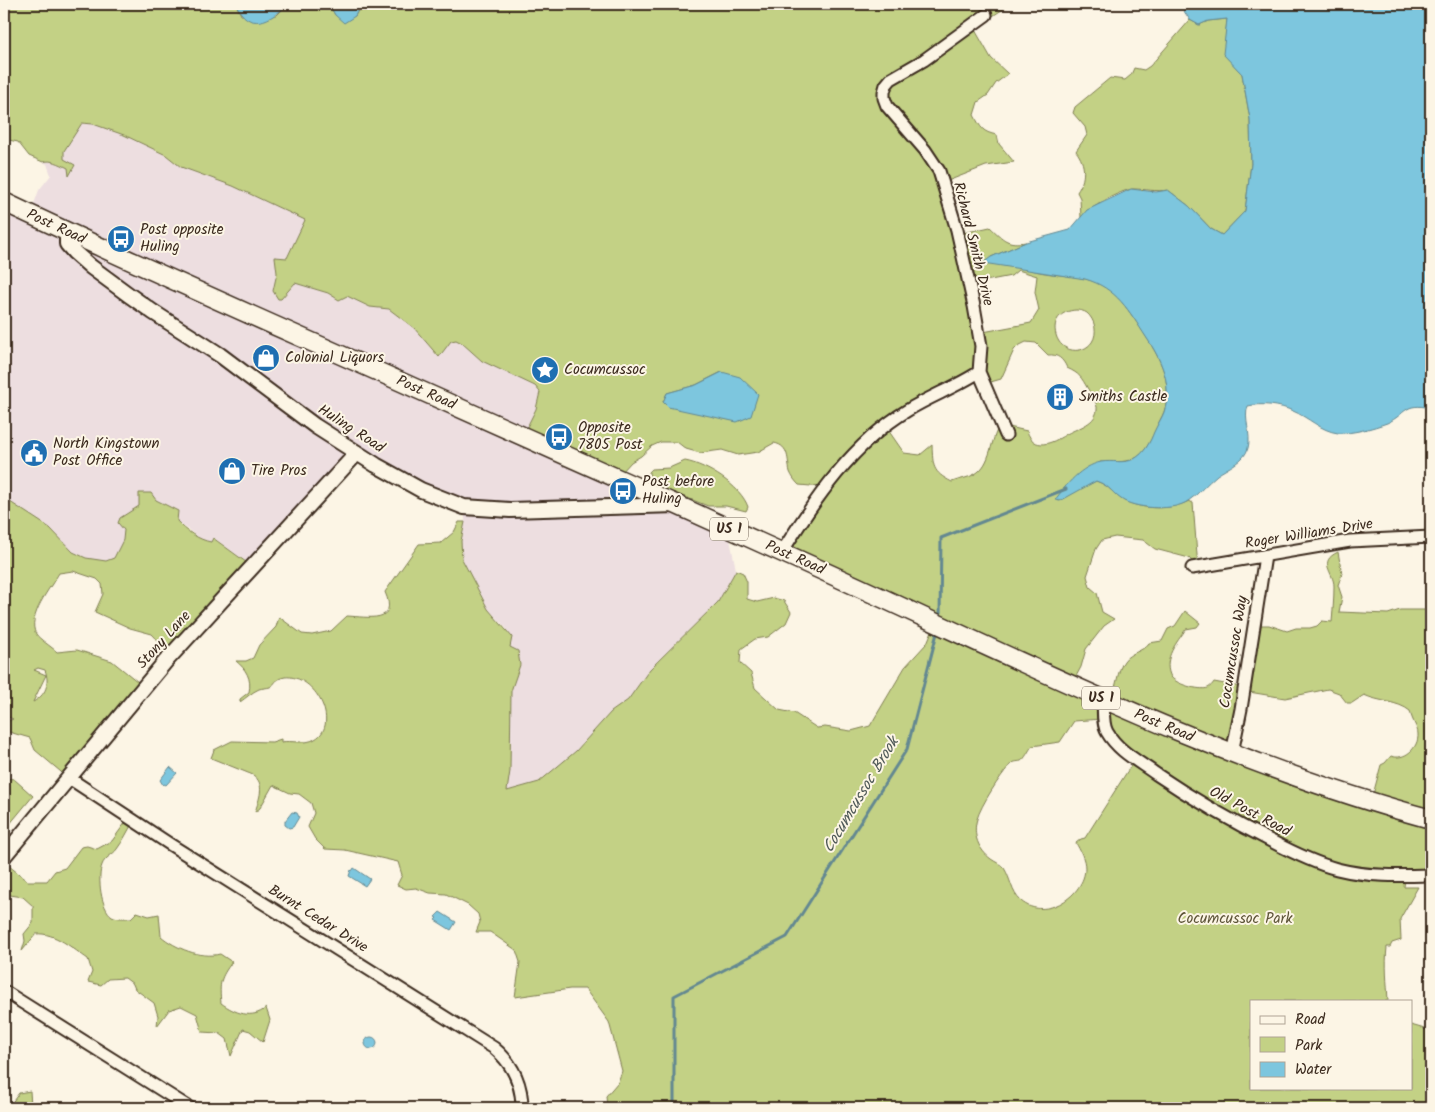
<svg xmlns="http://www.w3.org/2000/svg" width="1435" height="1112" font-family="Kalam,sans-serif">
<rect width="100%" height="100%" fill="#fcf5e5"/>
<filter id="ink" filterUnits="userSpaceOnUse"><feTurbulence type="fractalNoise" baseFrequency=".02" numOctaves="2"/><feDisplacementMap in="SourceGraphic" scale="10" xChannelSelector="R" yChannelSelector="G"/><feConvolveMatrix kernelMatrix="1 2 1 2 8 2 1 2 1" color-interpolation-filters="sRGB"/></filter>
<g filter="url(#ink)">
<path fill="#eddee0" d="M82,123L93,124L124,135L166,155L181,167L233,186L306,220L287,258L275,257L277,273L273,291L281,299L295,283L328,293L339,300L347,296L370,307L389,309L414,328L439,357L450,341L456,340L462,343L482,361L535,386L540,392L536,409L523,436L729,534L736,570L718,602L650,669L628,700L611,712L576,751L539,782L507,791L510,771L511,691L520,665L510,647L506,628L488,609L462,559L461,541L465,522V507L356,453L250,565L214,538L211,542L203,541L177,521L178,511L156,500L140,506L124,530L123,540L114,558L106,561L86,558L73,552L50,528L4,498V204L30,215L39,190L51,175L47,164L43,162L46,161L56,162L68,168L69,175L68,162L64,159V151Z"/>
<path fill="#c3d185" stroke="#7f7e52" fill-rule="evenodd" d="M4,4H236L241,15H277L288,4H329L335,15L355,16L361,4H1011L985,21L975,30L991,58L1008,74L996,83L988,95L978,102L974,115C981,128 982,132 997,135L999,144L1014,162L986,166L945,182L963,233L990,227C1004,240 1007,245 1026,242L991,257C1006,261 1020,267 1035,271C1059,277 1088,274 1108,289C1122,299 1130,313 1140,327C1156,352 1175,380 1164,412C1162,417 1158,423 1156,429C1141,462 1136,462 1100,462L1079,489L1096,481C1111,486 1113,495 1125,501C1143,510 1171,510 1189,501L1193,503L1198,568L1189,558L1155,549L1143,540L1115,537L1102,540L1096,549L1087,576L1090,587L1097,593L1102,612L1114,619L1104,626L1086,649L1081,667L1074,680L1111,698C1117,687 1117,671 1124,661C1130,652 1143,652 1149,643L1162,641L1168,629L1175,626L1185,611L1200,623L1197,627L1186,629C1177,642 1163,658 1170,675C1173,684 1200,691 1208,688C1211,686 1212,685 1214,682L1246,688L1257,625H1269L1287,631L1296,628H1310L1317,626L1322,621L1332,622C1333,610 1334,598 1334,586C1334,572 1317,562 1338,552L1342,574L1338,585L1342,597L1339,612L1388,614L1400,610H1427L1431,605V875L1405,878L1404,887H1418L1400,919L1401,940L1392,943L1390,947H1387C1385,966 1387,982 1388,1001H1251V1088H1411V1025L1428,1030L1430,1028L1431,1029V1108H607L606,1096L618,1082L622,1071L609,1022L585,989H570L515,997L520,962L516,950L490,932H476L480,922L478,914L468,905L446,894L430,893L416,888L406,889L397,885L402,875L398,862L345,850L325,849L315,839L308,827L314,813L311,803L299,794L290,793L273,785L260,808L255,812C259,799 266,784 253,775L211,758L214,750L232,741L272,742L281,739V742C292,740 305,745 315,739C341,724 315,674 285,677C274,679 276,684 270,687C267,688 262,688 259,689C252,692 246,698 240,702V699L249,692C252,679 246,669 236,661H246L253,658L259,645L276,627L279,617L302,634L312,635L331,631L347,616C368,617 399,624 385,592L419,544L441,543L454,532L459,522H465L461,541L462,559L488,609L512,637L510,647L518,651L520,665L511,691L510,771L507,791L539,782L576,751L611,712L628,700L650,669L718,602L736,570L743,573L747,582V599L757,602L774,598L784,601L791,612L786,623L768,637L755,639L741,649L740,663L751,673L755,688L779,710L794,713L817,728L825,727L851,731L870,726L905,667L927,643L935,624L785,555L822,487L799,485C795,481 792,477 790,472C787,460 790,446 774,443L758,452L738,455L722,450L700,453L686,449L677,442H661L652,446L641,456L631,462L622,472L522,437L536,409L540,392L535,386L482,361L462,343L456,340L451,341L439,357L414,328L389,309L370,307L347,296L339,300L328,293L295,283L281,299H278L273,291L277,273L275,257L287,258L305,220L233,186L181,167L166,155L124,135L93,124L82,123L64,151V159L75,165L69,176L68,168C60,164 51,159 43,162L29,156L18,142L4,139ZM1018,270L1037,276L1035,292L1039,310L1031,323L983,332L973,286L975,283L1011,276ZM1076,310C1080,310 1084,311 1087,313C1095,320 1098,333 1092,342C1083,355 1061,353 1056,335C1052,320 1061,311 1076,310ZM1026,342L1036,343L1048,355C1058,354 1063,359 1067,368C1080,374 1081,377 1088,389C1091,395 1098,403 1097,410C1095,425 1076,428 1065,435C1052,443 1034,452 1027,431L1000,425C990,439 992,464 975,474C969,478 959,479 952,482C932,472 933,466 932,445L920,455L904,453L886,427L978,374L984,384L1001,379L1014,350L1018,346ZM722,372L663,402L667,393L696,385ZM1328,689L1339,693L1347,703H1352L1364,695C1379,702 1398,701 1410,711C1412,721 1418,728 1418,734C1419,748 1404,761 1391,756L1385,763L1381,765L1371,802L1237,755L1249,692L1285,698ZM1101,719L1132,764L1085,838L1081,839L1076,843C1080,850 1085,859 1085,868C1085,895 1045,922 1021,901C1011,892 1011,879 1004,868C1001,864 995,862 991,859C979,850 972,835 977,819C981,805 1000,776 1010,765C1014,761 1017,762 1021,761C1025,759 1029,750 1032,746L1060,742L1074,721Z
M1227,19L1224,54L1242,74L1250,119L1251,164L1245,211L1222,235L1211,229L1189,206L1168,190C1156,192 1145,189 1133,189C1120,190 1089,208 1081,218L1080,198L1077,192C1086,179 1086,164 1076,151L1087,135L1085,127L1073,113L1075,107L1110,78L1125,80L1131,75L1134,68L1144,70L1150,66L1190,20L1199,25L1208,21Z
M685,461C707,465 741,486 748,507L746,511L726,506H708L656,486L650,480L649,472L652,469L669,468Z
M139,493H151L156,500L178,511L177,521C186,531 199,540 211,542L213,538L250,565L170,653L152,634L130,628L95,612L103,594L102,584L97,579L73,571L59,573C51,587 26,617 36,634C39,639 52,647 57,652L77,650L112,661L143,686L67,777L35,750L30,738L9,732L4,726V723L13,719L4,715V498L50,528L73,552L86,558L106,561L114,558L123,540L124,530L118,523L120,518L139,506ZM38,668L45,670C50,684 46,695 33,702L46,675L34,670Z
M4,778L14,779L33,796L4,831Z
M128,819L133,822C128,831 123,841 117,849C113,855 105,857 102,865C97,878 101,909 112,916C118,919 125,918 131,918L137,912L149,916L159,914L161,936C175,948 201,959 220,954L232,962C220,978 219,983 221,1003C235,1013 252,1020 266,1008L270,1020L263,1042L250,1031L243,1029L231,1056L227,1039L219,1033L202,1032L197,1014L181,1006L169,1010L157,1026L158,1016L154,1003L135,989L133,984L125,978L108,979L101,985L88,982L92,972L88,959C73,949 55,932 36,934L22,951L25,941L24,934L33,923V906L23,897L10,895L4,890V862L28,881H47L55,871L65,868L81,847L87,846L97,849L112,841Z
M30,1091L31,1106L34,1108H8L19,1093Z"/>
<path fill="#7dc6de" stroke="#638891" d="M236,4H288C271,21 248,33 236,4Z
M329,4H361L355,16L344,23L335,15Z
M1179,4H1431V408C1403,402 1407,414 1387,423C1373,428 1352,434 1338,433C1321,431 1308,417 1293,411C1280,405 1261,403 1248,406C1243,419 1252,434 1248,448C1245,461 1227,468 1217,475C1207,483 1199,494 1188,501C1174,511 1140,509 1124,501C1112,494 1111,486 1096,481L1060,501L1055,500C1066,485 1081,466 1101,462C1112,460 1124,464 1134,459C1145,453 1150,442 1154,432C1157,425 1162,418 1164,412C1173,385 1161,359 1146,337C1129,311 1117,288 1085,279L983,263L991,257L1026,242L1070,230L1087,210L1131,189L1156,192L1168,190L1189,206L1211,229L1222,235L1245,211L1251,164L1250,119L1242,74L1223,54L1227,19L1208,21L1199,25L1190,20Z
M722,372L740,377L758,394L751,416L737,422L668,407L663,402L667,393L696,385Z
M170,767L177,773L166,785L164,784L163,785L160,780Z
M292,812L297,813L299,817L293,827L289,828L285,825V821Z
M354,868L370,879L365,886L349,876L351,870L352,871Z
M440,912L456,922L451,930L435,920L437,918L435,917Z
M365 1043a6 6 0 1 1 12 0a6 6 0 1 1-12 0Z"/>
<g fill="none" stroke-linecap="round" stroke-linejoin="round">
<path stroke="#638891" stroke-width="3" d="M940,618L941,538L1066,489
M674,1108V996L787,937L907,749L938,629"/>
<g stroke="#3b2a1e" stroke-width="15">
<path id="minor" d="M986,15L924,60L891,79L886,85L884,92V98L887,106L925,150L939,171L957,230L974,306L981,346L979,372L1006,435
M782,552C815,499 853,443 908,410C931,396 956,387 979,372
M1192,568L1350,541L1431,537
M1103,699C1104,708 1102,724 1107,732C1118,751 1138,761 1156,774C1193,799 1231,821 1271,841C1292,852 1314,863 1337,869C1369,877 1399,876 1431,875
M1232,753L1241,709L1265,556
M69,778L171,845L494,1048C512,1063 522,1084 522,1108
M4,991L190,1108"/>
</g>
<g stroke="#3b2a1e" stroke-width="18">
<path id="tertiary" d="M67,232V244L74,252L91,267L129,295L153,312L220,355L315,426L376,465L421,490L464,507L510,510L676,505
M4,856L165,662L357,453"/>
</g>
<g stroke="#3b2a1e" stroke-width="21">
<path id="primary" d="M4,202C140,267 279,327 417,389C539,443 660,497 781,552C995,647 1204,758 1431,819"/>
</g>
<use href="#minor" stroke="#fcf5e5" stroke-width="11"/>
<use href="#tertiary" stroke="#fcf5e5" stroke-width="14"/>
<use href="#primary" stroke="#fcf5e5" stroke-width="18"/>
</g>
</g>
<defs>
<g id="bus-disc" transform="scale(1.4375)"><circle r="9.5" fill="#1f6fb2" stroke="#fcf5e5"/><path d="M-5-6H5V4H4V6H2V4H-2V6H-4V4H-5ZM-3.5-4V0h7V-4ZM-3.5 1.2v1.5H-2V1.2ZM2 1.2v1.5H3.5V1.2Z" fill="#fff"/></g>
<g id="shop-disc" transform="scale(1.4375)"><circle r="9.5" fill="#1f6fb2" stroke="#fcf5e5"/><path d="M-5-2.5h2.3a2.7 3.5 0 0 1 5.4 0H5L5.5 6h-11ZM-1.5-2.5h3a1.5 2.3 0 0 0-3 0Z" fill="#fff"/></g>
<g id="sight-disc" transform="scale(1.4375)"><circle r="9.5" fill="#1f6fb2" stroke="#fcf5e5"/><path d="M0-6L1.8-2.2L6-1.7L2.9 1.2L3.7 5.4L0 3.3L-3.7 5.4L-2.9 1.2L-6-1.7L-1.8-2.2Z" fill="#fff"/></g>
<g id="building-disc" transform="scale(1.4375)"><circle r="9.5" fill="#1f6fb2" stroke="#fcf5e5"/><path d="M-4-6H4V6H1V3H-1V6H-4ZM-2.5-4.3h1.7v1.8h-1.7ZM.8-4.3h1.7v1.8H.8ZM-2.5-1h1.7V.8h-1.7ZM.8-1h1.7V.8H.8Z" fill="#fff"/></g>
<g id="civic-disc" transform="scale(1.4375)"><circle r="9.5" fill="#1f6fb2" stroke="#fcf5e5"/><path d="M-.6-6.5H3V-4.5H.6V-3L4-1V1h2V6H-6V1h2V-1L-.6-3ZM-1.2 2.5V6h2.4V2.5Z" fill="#fff"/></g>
</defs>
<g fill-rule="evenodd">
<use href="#bus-disc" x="121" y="239"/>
<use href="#shop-disc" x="266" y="358"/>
<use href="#sight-disc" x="545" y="370"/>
<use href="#building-disc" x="1060" y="397"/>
<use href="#bus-disc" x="559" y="437"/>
<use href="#civic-disc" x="34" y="453"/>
<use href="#shop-disc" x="232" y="471"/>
<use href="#bus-disc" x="623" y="491"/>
</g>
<g text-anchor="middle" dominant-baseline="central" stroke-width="4" stroke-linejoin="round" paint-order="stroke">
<g fill="#fcf5e5" stroke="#75675a" stroke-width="1">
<rect x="710" y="517.5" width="38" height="23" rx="4"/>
<rect x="1082" y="686.5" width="38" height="23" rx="4"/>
</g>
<g font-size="14" font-weight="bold" fill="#3b2a1e">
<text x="729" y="529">US 1</text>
<text x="1101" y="698">US 1</text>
</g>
<g font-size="15" fill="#3b2a1e" stroke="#fcf5e5">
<text transform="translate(56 227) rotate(25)">Post Road</text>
<text transform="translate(973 244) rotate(76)">Richard Smith Drive</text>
<text transform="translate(426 393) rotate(24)">Post Road</text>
<text transform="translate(351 429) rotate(33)">Huling Road</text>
<text transform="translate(1309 534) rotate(-9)">Roger Williams Drive</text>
<text transform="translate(795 558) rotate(24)">Post Road</text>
<text transform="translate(164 640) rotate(-48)">Stony Lane</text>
<text transform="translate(1234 652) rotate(-81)">Cocumcussoc Way</text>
<text transform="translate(1164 726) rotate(23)">Post Road</text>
<text transform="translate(1250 812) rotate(28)">Old Post Road</text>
<text transform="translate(318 919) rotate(32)">Burnt Cedar Drive</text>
</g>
<g font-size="15" fill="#3b2a1e" stroke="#fcf5e5" text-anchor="start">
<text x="140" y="230">Post opposite<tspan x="140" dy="17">Huling</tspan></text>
<text x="285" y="358">Colonial Liquors</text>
<text x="564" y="370">Cocumcussoc</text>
<text x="1079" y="397">Smiths Castle</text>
<text x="578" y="428">Opposite<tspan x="578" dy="17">7805 Post</tspan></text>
<text x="53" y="444">North Kingstown<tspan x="53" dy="17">Post Office</tspan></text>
<text x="251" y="471">Tire Pros</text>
<text x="642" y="482">Post before<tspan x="642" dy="17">Huling</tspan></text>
</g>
<g font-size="15" fill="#5d5438" stroke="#fcf5e5">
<text x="1235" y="919">Cocumcussoc Park</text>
</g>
<g font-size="16" font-style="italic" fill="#4f5958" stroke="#fcf5e5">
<text transform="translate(861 795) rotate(-59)">Cocumcussoc Brook</text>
</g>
</g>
<rect width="1435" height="1112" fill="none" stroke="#fcf5e5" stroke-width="20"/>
<rect x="10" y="10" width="1415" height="1092" fill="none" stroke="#3b2a1e" stroke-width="2" filter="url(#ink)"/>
<rect x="1250" y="1000" width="162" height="90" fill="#fcf5e5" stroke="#afa495"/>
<rect x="1260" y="1016" width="25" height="8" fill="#fcf5e5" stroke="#afa495"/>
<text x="1295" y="1024" font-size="15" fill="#3b2a1e">Road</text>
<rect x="1260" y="1037" width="25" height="15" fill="#c3d185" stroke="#afa495"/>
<text x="1295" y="1050" font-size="15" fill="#3b2a1e">Park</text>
<rect x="1260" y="1062" width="25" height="15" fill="#7dc6de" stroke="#afa495"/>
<text x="1295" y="1074" font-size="15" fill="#3b2a1e">Water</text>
</svg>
